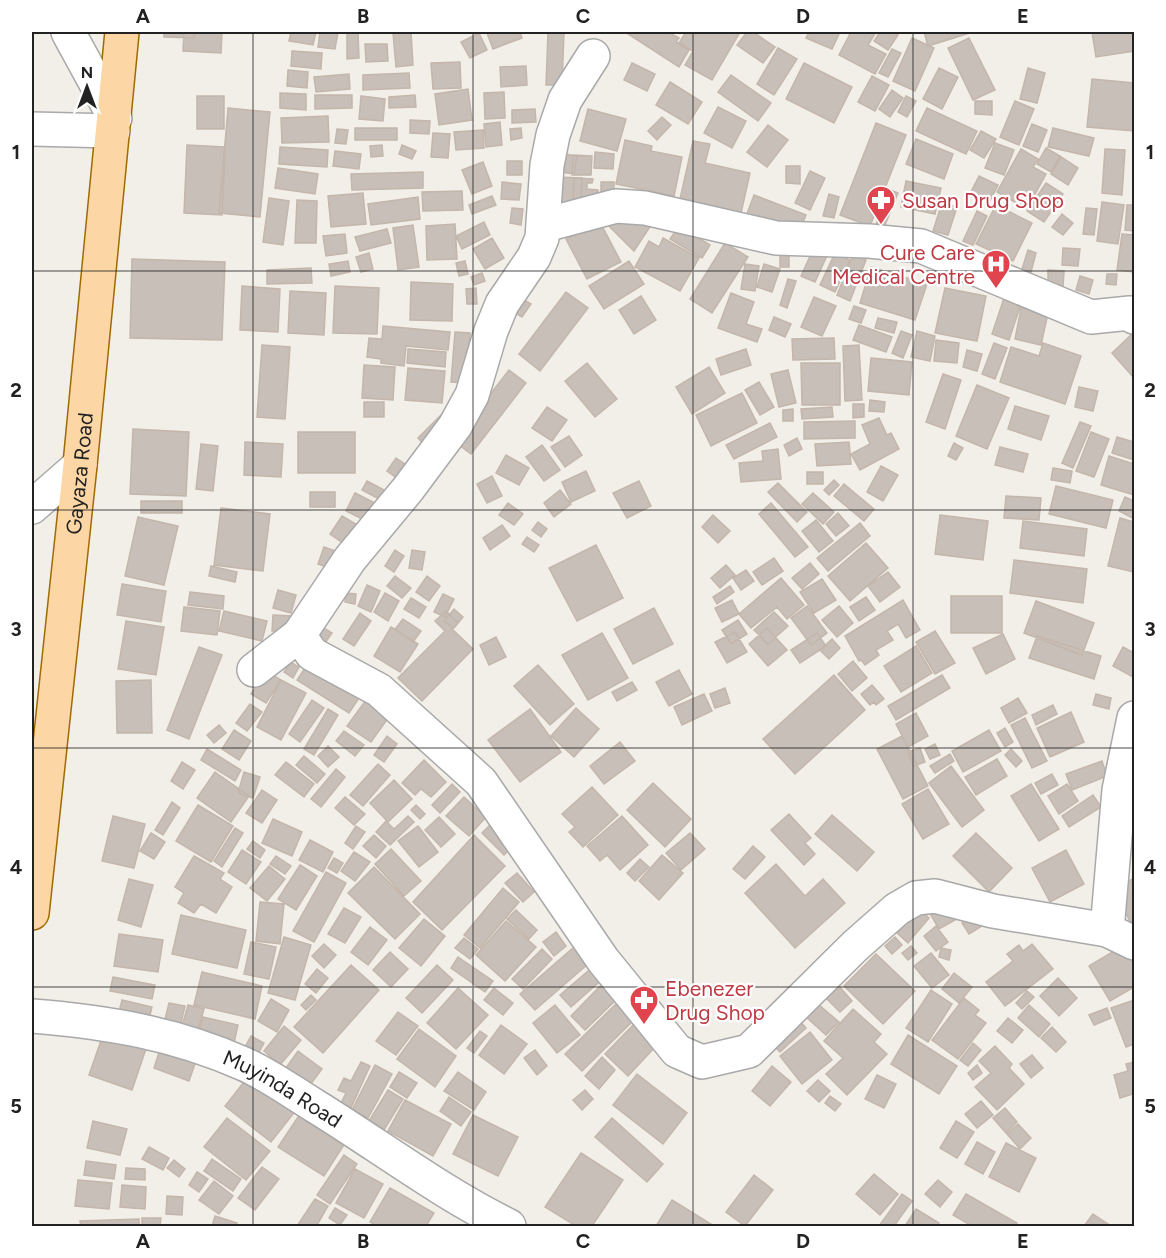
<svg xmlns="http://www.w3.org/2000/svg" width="1166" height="1258" font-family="Figtree,sans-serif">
<rect width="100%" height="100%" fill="#f2efe9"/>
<path fill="#c7bfb8" stroke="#c4b6ab" stroke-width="1.5" d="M164,32H195L194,38L164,37Z
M184,32H222L221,53L183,51Z
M291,32H316L313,45L289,41Z
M320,32H338L335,49L318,47Z
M347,32H358L359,58L347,59Z
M411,32L413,65L396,67L393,33Z
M491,32H520L522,38L493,49L487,33Z
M548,32H564L562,85H546Z
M625,32H668L679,38L676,42L689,50L679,67Z
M686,32H740L712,80L685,65L693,51L679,43Z
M747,32H753L775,47L763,63L737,45Z
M809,32H840L832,49L806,38Z
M851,32H876L868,45L886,54L875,74L839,55Z
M880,32H893L898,35L888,50L874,41Z
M924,32H973L928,46Z
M1092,32H1134V51L1096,57Z
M479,33L487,50L470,58L461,42Z
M912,38L934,48L915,91L893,81Z
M969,38L995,90L973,100L948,48Z
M365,44H387L388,61L366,62Z
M778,48L797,59L774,95L757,84Z
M892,49L901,53L888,77L879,73Z
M292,51L322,53L321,69L291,66Z
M460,62L461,88L433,89L431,63Z
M632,63L655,74L647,91L624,80Z
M804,63L852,87L834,123L786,99Z
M526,66L527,85L501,87L500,67Z
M939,68L958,77L942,109L923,99Z
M1028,68L1045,73L1037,103L1020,99Z
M288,70L308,72L307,88L287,86Z
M409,73L410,88L363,90V75Z
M349,74L350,89L316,92L314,77Z
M731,75L771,103L758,121L718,92Z
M872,76L889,85L875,111L858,102Z
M1092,79L1134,83V131L1087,127Z
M670,82L702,102L688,124L656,105Z
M468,89L472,120L439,125L435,94Z
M892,90L903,98L890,117L879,109Z
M504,92L505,118L485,119L484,93Z
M280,93L306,94V110L280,108Z
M315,95H352V108L315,109Z
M415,95L416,107L389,108V97Z
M197,96H224V129H197Z
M361,96L385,99L383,121L359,119Z
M906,96L916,101L907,117L898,112Z
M975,101H992V115L975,114Z
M1015,101L1034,109L1019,145L1000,137Z
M718,107L746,121L732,148L704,133Z
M228,108L270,112L260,217L219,213Z
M927,108L977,131L966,154L916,131Z
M535,109L536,122L512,123V110Z
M588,109L626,119L617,151L580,141Z
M328,116L329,142L282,143L281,118Z
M662,117L671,125L657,140L648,131Z
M410,120L430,121L429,134L410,133Z
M500,122L502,145L486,147L484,124Z
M876,123L906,135L870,226L840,215Z
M1032,124L1047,130L1038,152L1023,146Z
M768,125L788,140L767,167L747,152Z
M355,128H397V140H355Z
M521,128L522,138L511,140L510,129Z
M1053,128L1094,138L1089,156L1048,147Z
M337,129L348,130L346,144L335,143Z
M483,130L484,148L456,150L454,132Z
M981,131L996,139L984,158L970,150Z
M433,133L450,134L448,158L431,157Z
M916,139L953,154L944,179L906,164Z
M625,140L652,146L651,151L682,157L674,196L616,184Z
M693,141L710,144L705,163L750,173L739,222L678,208Z
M995,143L1014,150L1004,175L985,168Z
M187,145L225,147L222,215L184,213Z
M382,145L383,156L371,157L370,146Z
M402,145L416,151L412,159L399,154Z
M280,147L328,150L327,167L279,164Z
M1046,148L1060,156L1051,172L1037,164Z
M1021,149L1038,159L1033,167L1046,174L1027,209L997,192Z
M1105,149L1125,150L1122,195L1102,193Z
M335,151L361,154L359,169L333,166Z
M595,152L614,154L613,169L594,168Z
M556,153L577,156L574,174L553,171Z
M573,155L592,156L591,175H572Z
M1061,157L1078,168L1068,185L1051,174Z
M507,161H522V175H507Z
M483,162L492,186L472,194L462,170Z
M786,166H800V184L786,183Z
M278,168L318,174L315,194L275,188Z
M810,171L825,178L810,210L795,203Z
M423,172V188L352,190L351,174Z
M979,176L998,185L990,201L971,192Z
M556,177L582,178L581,206L554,205Z
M574,178L593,179L592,183H587V189L598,190V205L573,204Z
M906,181L941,188L935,214L901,207Z
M502,182L521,184L519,200L501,199Z
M601,182H614V197H601Z
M1046,183L1063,194L1044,222L1027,211Z
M890,190L898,193L883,230L875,227Z
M462,191L463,210L423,211L422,192Z
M363,193L366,224L331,227L328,196Z
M829,194L839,197L834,218L823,216Z
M754,195L806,215L797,238L745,219Z
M492,196L496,205L472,214L469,205Z
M418,197L420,219L371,225L368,204Z
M269,198L289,201L283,245L263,242Z
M297,200L317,201L316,243H295Z
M1102,202L1124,205L1118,244L1097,241Z
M942,203L957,207L948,235L933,231Z
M996,205L1032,223L1013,261L976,244Z
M1127,205H1134V231L1125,230Z
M512,208L523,209L521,225L510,223Z
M1086,208L1097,209L1094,235L1083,234Z
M977,211L987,216L973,245L963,241Z
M1062,214L1073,223L1063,235L1052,227Z
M657,216L634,251L605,222Z
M484,222L490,235L462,249L456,236Z
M600,222L621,262L587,279L566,239Z
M455,224L457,259L427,260L426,226Z
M413,225L419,267L398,270L393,228Z
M679,226L710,245L702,258L670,239Z
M387,229L391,243L360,251L355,237Z
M345,234L347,253L326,256L323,236Z
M1122,234L1134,235V272L1117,270Z
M492,238L504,258L485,269L473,249Z
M663,238L699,258L680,291L635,267L649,241L659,247Z
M725,243L748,257L712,313L690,299Z
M816,243L830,249L815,282L801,276Z
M780,246H789V267H780Z
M1063,248L1080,249L1078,266L1062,265Z
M1028,250L1036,253L1031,272L1022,269Z
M369,253L373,269L361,272L356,257Z
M835,253L850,260L835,292L820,285Z
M853,255L866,260L850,301L837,295Z
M132,259L225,262L222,340L130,338Z
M348,261L350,272L331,276L329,264Z
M465,261L468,274L459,276L456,263Z
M629,261L644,284L604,309L589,286Z
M745,264L759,266L755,291L741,289Z
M764,264L780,269L772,292L757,287Z
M871,267L927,284L915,320L860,303Z
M311,268L312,283L267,284V270Z
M1048,270L1064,271L1063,287L1048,286Z
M482,273L485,281L474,285L471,277Z
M1107,274H1117L1116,285L1106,284Z
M1080,276L1093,280L1089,294L1076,290Z
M788,279L796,281L787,308L780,305Z
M411,282L453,284L452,321L410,320Z
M242,286L280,289L278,332L240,330Z
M335,286L379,288L377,334L333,333Z
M476,288L477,304H467L466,289Z
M945,288L986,296L977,341L935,333Z
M290,291L326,293L324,335L288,333Z
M566,292L588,308L540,371L519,354Z
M731,293L754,302L746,324L762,329L757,342L718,328Z
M641,296L656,320L634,334L619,310Z
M519,297L531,304L522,317L510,310Z
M814,297L836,306L822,336L801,327Z
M1004,298L1021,304L1009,340L992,334Z
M854,306L866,310L861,323L849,319Z
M1021,308L1048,313L1041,345L1015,339Z
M774,317L791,324L785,337L769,330Z
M878,318L897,322L894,333L875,328Z
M859,325L892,337L886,352L853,340Z
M383,326L450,332L448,350L406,346L404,366L381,363V359L367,357L369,338L382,339Z
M901,331L912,335L903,358L892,353Z
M917,331L935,336L930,361L911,357Z
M455,332L470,333L466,383L451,382Z
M1134,332V378L1112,353Z
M834,338L835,359L793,360L792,339Z
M936,340L959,343L957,363L934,361Z
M994,343L1007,348L995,379L982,374Z
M1043,343L1081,356L1065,404L1000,382L1011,347L1039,356Z
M262,345L290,347L285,419L257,417Z
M859,345L862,400L845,401L843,346Z
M408,349L446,352L445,367L407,363Z
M746,349L751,365L721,375L716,359Z
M967,350L982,354L977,371L963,367Z
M871,358L912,362L909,395L868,391Z
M587,363L617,399L595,417L565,381Z
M801,363H840V405H802Z
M364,365L395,367L393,400L362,398Z
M709,367L725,393L692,414L676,387Z
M408,368L445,371L442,403L405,400Z
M509,370L526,383L471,454L454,441Z
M788,370L796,403L779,407L771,374Z
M943,374L961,380L945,429L926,422Z
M759,382L774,407L760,415L745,390Z
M977,385L1009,398L987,449L956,436Z
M1079,387L1098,391L1093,411L1075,407Z
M742,393L757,423L711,446L696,415Z
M870,400L885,402L884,412L869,411Z
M364,402H384V417H364Z
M853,404H864V417L853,418Z
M1015,406L1049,416L1041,440L1008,429Z
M547,407L567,420L552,441L532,428Z
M832,407L833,417L802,419L801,409Z
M793,409V421H783V410Z
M445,411L427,448L418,438Z
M879,418L887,435L891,433L899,449L860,470L851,454L870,444L862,425Z
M855,421V438L804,439V422Z
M1080,422L1091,426L1073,468L1062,463Z
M770,423L777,437L734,459L726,445Z
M133,429L189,432L186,496L130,494Z
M298,432H355V473H298Z
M1091,432L1109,439L1094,477L1076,471Z
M569,436L582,455L565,467L551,447Z
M1117,437L1134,442V460L1112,453Z
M797,438L802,449L789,456L784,445Z
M245,442L283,444L281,477L244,475Z
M849,442L851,464L817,466L815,444Z
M954,443L963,448L956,460L948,456Z
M201,444L218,446L213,491L196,489Z
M542,445L560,470L544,481L526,457Z
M1000,447L1028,454L1023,472L995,465Z
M778,449L781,479L741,482L739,463L763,461L762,451Z
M506,455L529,468L519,485L496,473Z
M1109,456L1134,464V495L1101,485Z
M396,458L411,468L401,481L387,471Z
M881,466L898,475L883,501L867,492Z
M1053,468L1072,471L1070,483L1051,480Z
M586,471L595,491L571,502L562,482Z
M807,472H823V484H807Z
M492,476L502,496L487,503L477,484Z
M834,480L839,485L829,495L824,490Z
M367,481L386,491L381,500L362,490Z
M639,481L651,506L627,518L613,493Z
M778,483L807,512L797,522L768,492Z
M844,484L874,509L864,521L834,496Z
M1056,486L1113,500L1106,528L1049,514Z
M560,490L571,504L554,517L544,503Z
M310,492H335V507H310Z
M355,493L375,503L366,521L346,511Z
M813,493L834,512L823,524L802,504Z
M1006,496L1041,498L1039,520L1004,518Z
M1125,497L1134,501V519L1119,511Z
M141,501H182V513H141Z
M508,503L523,514L514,525L499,515Z
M771,503L808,547L795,557L759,514Z
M221,508L270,514L263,571L214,565Z
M838,513L849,526L836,536L826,524Z
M713,515L730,531L718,543L702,527Z
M940,515L988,521L983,560L935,554Z
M342,516L359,526L347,546L330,534Z
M138,517L178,526L164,585L125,576Z
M1120,518L1134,522V572L1108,566Z
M816,520L833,541L819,552L802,531Z
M1023,521L1087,529L1084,556L1020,548Z
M538,522L547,529L541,537L532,530Z
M860,523L870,536L828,571L817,558Z
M502,525L510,536L490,550L483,538Z
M527,537L539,545L534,552L522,544Z
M866,543L888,568L850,601L828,576Z
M596,545L623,598L577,621L549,568Z
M324,547L344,554L338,571L318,564Z
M395,550L404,556L394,572L385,566Z
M412,550L425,552L422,570L409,568Z
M774,558L783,571L762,585L753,572Z
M1014,560L1087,569L1083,603L1010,593Z
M810,563L819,574L802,589L792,578Z
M726,565L735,575L720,588L711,578Z
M211,566L237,572L235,582L209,576Z
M746,570L754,581L741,590L733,578Z
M888,572L900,587L880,602L868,586Z
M395,576L411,588L402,598L387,586Z
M427,576L440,586L429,601L416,592Z
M781,578L804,605L787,619L777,607L751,628L739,614Z
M822,579L836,600L814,613L800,592Z
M122,584L166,591L161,622L117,615Z
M367,585L380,591L371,612L358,606Z
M730,586L734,592L717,604L713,597Z
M278,590L296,595L291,613L273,608Z
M190,592L224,596L223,609L188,605Z
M346,593L356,594L355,604L345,602Z
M385,593L399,601L388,621L374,612Z
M443,594L454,599L445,617L434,612Z
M951,596H1002V633H951Z
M866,597L875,610L859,621L850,607Z
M411,598L426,607L419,618L404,609Z
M732,600L739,614L722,622L715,608Z
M903,600L920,630L906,638L898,624L887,631L893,640L876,650L879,655L865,665L861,660L859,661L845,636Z
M1036,601L1094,623L1082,655L1024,633Z
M807,606L827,633L811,645L791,618Z
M839,606L853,623L837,637L822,620Z
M184,607L220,611L217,635L181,631Z
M654,608L673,644L633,664L614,629Z
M454,609L463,617L454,628L444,621Z
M224,611L267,621L262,641L219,631Z
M446,611L458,623L452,629L473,649L422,701L398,678L445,631L435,621Z
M774,612L788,626L768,644L754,630Z
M360,613L371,621L354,646L343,639Z
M273,615L293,616L292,632L272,631Z
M403,619L421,631L413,642L395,629Z
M738,620L747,634L731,644L722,630Z
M126,621L164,627L156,675L118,669Z
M322,627L332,633L323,646L314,639Z
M391,627L418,644L400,672L374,656Z
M767,628L787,650L768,666L749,644Z
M935,631L955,663L935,674L916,642Z
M735,632L747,652L727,663L715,642Z
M602,633L628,678L588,700L562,655Z
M817,633L826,646L800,663L791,650Z
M1003,634L1015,659L986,674L973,648Z
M1037,636L1101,656L1094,679L1029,658Z
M496,637L506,657L489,665L480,645Z
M832,639L840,648L829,659L820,650Z
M916,646L932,673L901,692L884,666Z
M199,647L222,655L189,739L167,730Z
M1123,647L1134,653L1133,677L1113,666Z
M853,661L867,678L852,691L838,674Z
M290,662L299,667L293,678L284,672Z
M309,662L361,695L349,713L297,680Z
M538,665L574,704L550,725L514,686Z
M679,670L692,694L669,706L656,682Z
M266,671L281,680L266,703L251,694Z
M834,675L865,710L795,774L763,739Z
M942,675L950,688L896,720L888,706Z
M151,680L152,733H117L116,681Z
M281,680L306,693L281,740L257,727Z
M632,682L637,690L617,701L612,692Z
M872,685L884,699L876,705L874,702L870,705L861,694Z
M725,688L730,703L715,708L710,694Z
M704,694L712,711L682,725L674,707Z
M1096,694L1111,698L1109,709L1093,705Z
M1018,698L1027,713L1009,723L1001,708Z
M312,700L324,708L300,742L289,734Z
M366,700L389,717L371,742L347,726Z
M250,704L262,712L247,731L236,723Z
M1053,705L1057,714L1036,725L1032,715Z
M576,708L599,729L574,757L551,736Z
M328,709L338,715L314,755L304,749Z
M530,709L561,752L520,782L488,740Z
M1071,712L1084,742L1050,757L1037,728Z
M916,713L928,736L908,747L896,724Z
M1025,718L1047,761L1032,768L1011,725Z
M219,725L226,733L214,743L207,735Z
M1005,728L1013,742L1005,747L997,733Z
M234,730L251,741L239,760L222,749Z
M989,730L1001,751L963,772L952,751Z
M344,731L364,745L355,756L336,741Z
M387,736L397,744L384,762L374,755Z
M902,736L928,786L903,799L877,749Z
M620,742L635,761L604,784L590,766Z
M935,744L940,755L930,759L925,749Z
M328,746L339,757L328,767L318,756Z
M920,748L925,762L914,766L908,752Z
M207,749L241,770L235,781L201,760Z
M1011,749L1022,761L1016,767L1005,755Z
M950,754L954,761L935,773L930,766Z
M304,756L325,774L317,783L296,765Z
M997,759L1007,776L976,795L965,777Z
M424,760L446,782L431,797L421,789L415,795L402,783Z
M1102,761L1107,776L1072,790L1066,774Z
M182,762L195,770L183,789L171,781Z
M286,762L314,784L304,797L275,775Z
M378,764L390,775L363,806L350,795Z
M951,766L984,810L962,827L929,783Z
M336,769L345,777L321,807L311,799Z
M215,772L249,796L231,822L197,798Z
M244,772L260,777L253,798L238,793Z
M1052,774L1058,785L1041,794L1035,783Z
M394,780L412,799L388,822L370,803Z
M653,783L691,819L665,847L627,810Z
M452,784L460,792L440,813L432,805Z
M1031,784L1059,829L1039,841L1011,796Z
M1067,784L1078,801L1059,814L1048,796Z
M592,787L618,815L583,847L569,832L575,827L562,814Z
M928,789L949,824L923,839L902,804Z
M262,790L277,800L262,823L246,813Z
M1093,795L1101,807L1069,827L1062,816Z
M345,797L365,814L354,825L335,808Z
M464,797L486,817L469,836L446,816Z
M172,802L180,808L163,835L155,830Z
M198,805L233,826L211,862L176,841Z
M416,805L425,814L420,819L411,810Z
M789,814L811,838L805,843L815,854L804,865L771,830Z
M832,815L874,852L857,871L815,834Z
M113,816L145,824L134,868L102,861Z
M408,816L414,822L390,845L376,832L386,821L394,829Z
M622,816L648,845L620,870L607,855L600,861L587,846Z
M439,817L455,834L441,847L425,830Z
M273,819L302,832L292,856L262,843Z
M490,825L512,847L504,855L482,833Z
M356,826L365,832L353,849L345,843Z
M418,826L438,852L419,867L398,841Z
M235,828L243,833L222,867L214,861Z
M151,833L165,842L154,859L140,851Z
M690,833L705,849L681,870L666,853Z
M976,833L1012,868L989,892L953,856Z
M374,835L386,846L376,858L363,846Z
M474,835L505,866L442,930L413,902Z
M310,840L333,852L323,872L299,860Z
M253,841L265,850L260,858L247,849Z
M753,846L765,857L745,879L733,869Z
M391,849L421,881L404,896L375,864Z
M242,850L261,862L246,884L228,872Z
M1066,850L1084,884L1050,902L1032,868Z
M354,852L370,862L355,881L341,871Z
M662,855L683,873L659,900L639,881Z
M194,856L224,873L220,879L232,887L216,913L201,904L194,913L178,903L184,893L175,887Z
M276,856L291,866L285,874L270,864Z
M334,858L343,863L337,873L328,868Z
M640,859L649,867L635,881L627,873Z
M776,864L805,896L823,879L845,903L795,948L745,893Z
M300,865L317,876L296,910L278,899Z
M269,866L285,879L267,901L250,888Z
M374,867L420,914L395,939L348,893Z
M326,872L346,883L314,942L293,931Z
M517,873L534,892L523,902L505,883Z
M1134,878V921L1131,923L1113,890Z
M129,879L153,885L141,927L118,920Z
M503,888L519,902L480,948L464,935Z
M945,901L955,920L939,929L928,910Z
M260,902L284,904L280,944L256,941Z
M344,908L361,917L345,943L328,934Z
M918,908L929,918L908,943L897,933Z
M516,910L537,930L529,939L507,919Z
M181,915L246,930L237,968L172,954Z
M975,915L982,926L969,934L962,923Z
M424,919L445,936L421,966L399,948Z
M506,921L536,947L505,981L476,955Z
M936,926L948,942L936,951L924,936Z
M370,927L387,940L368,965L351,952Z
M556,932L566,946L554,956L543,942Z
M119,934L163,940L158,972L114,966Z
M284,937L311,945L295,1000L268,993Z
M895,937L902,945L892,954L885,946Z
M464,938L478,949L470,959L455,948Z
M251,942L276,947L269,979L244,974Z
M324,944L336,955L324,968L312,956Z
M1032,944L1053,969L1005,1006L986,982L1013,961L1007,954L1019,945L1023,951Z
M1124,945L1134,962V987L1110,1001L1089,966Z
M911,946L917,953L908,960L902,953Z
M574,947L588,964L535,1010L520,994Z
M941,948L951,950L949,960L939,957Z
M542,949L552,959L523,989L512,979Z
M390,952L408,969L391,987L373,970Z
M931,953L949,975L932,988L914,966Z
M876,954L915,991L883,1024L844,986Z
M458,957L493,981L485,992L451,968Z
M351,965L379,990L323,1053L294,1027Z
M437,965L453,980L422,1013L406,998Z
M595,965L605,977L571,1007L560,995Z
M317,969L328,978L316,993L305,984Z
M202,972L262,986L255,1019L194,1005Z
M954,973L972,987L959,1003L942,989Z
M113,977L155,985L152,999L110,991Z
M1058,978L1077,998L1059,1016L1040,996Z
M602,984L617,999L585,1030L571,1016Z
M838,985L852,1001L840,1012L825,997Z
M458,988L488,1015L456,1049L427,1023Z
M494,988L513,1003L503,1015L484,1000Z
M931,990L952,1004L928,1042L906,1028Z
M1027,991L1034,997L1022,1009L1016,1003Z
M311,995L316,1000L306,1010L301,1005Z
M964,998L979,1010L975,1015L986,1023L958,1059L932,1040Z
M271,999L289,1010L277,1032L258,1021Z
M122,1000L152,1007L149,1019L119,1012Z
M1134,1000V1044L1126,1047L1111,1008Z
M619,1001L636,1018L582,1071L565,1054Z
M169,1003L185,1006L180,1027L164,1023Z
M818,1004L839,1022L826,1035L806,1017Z
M188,1005L204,1009L196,1037L180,1033Z
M555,1005L580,1035L557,1053L533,1023Z
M1029,1005L1050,1024L1039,1037L1018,1018Z
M1107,1008L1111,1018L1094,1025L1089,1015Z
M853,1009L881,1034L874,1042L887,1054L847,1095L826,1074L843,1058L824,1041Z
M398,1012L418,1026L396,1055L376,1041Z
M203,1017L238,1025L234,1043L198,1035Z
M796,1017L806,1028L780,1052L769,1041Z
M1008,1018L1023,1030L1012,1043L997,1031Z
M635,1023L657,1045L628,1076L605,1054Z
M501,1025L527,1044L504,1074L479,1055Z
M106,1026L149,1040L132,1090L89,1075Z
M284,1026L301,1040L280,1065L264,1051Z
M1052,1027L1066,1042L1056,1052L1041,1038Z
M419,1029L456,1056L435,1087L397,1059Z
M480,1031L487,1036L474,1053L467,1048Z
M810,1032L832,1060L802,1084L780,1056Z
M908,1035L957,1066L939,1094L891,1064Z
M251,1036L264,1043L257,1056L244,1049Z
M162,1043L198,1055L189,1081L154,1068Z
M973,1043L981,1050L968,1066L960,1060Z
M995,1046L1012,1064L1009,1068L1024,1084L997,1110L975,1087L991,1073L979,1061Z
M535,1050L547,1066L537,1075L524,1058Z
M298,1051L322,1069L307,1089L283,1072Z
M1032,1055L1043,1068L1031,1078L1020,1064Z
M602,1057L615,1070L599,1089L585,1076Z
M361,1062L370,1066L350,1110L340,1105L346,1093L338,1090L344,1078L351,1081Z
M1134,1062L1133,1094L1120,1098L1114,1075L1128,1071L1126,1064Z
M375,1065L392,1074L368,1118L352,1110Z
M977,1065L982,1073L973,1080L968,1073Z
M772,1066L791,1082L770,1106L752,1091Z
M399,1072L417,1083L407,1098L390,1087Z
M458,1072L486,1092L474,1110L444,1091Z
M251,1073L297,1109L271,1142L225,1106Z
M637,1074L687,1113L663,1144L613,1105Z
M877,1075L896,1084L884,1108L865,1099Z
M818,1080L830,1091L819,1102L807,1091Z
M388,1090L403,1099L384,1130L369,1121Z
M585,1090L593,1099L582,1110L573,1100Z
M830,1096L841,1104L835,1111L825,1103Z
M449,1097L471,1112L461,1126L440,1111Z
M405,1100L451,1124L433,1156L388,1131Z
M981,1101L993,1115L977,1128L965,1114Z
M1005,1108L1017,1122L1006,1133L993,1118Z
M302,1111L347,1140L324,1176L278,1147Z
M473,1115L518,1137L498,1176L453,1154Z
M227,1118L270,1151L246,1180L204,1147Z
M612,1118L663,1164L647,1182L595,1137Z
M93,1121L127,1129L120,1155L87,1148Z
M956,1121L974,1132L957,1158L940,1148Z
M1018,1124L1031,1138L1020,1149L1007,1134Z
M977,1142L995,1152L983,1174L965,1164Z
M1006,1143L1036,1158L1019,1192L989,1177Z
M149,1147L169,1158L163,1170L142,1159Z
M581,1153L623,1180L592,1226H576L545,1207Z
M344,1155L357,1164L330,1204L317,1195Z
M212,1159L241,1179L233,1191L204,1171Z
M174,1160L185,1169L179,1177L167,1168Z
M86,1161L116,1165L114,1179L84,1175Z
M262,1167L279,1179L255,1210L238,1198Z
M126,1168L145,1169V1180L125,1179Z
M355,1169L383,1184L364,1218L336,1203Z
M197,1172L208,1179L199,1192L189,1185Z
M874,1174L898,1194L880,1215L856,1194Z
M754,1175L773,1190L745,1226L726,1212Z
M78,1180L112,1183L109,1209L75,1206Z
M938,1180L952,1192L940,1207L925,1194Z
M214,1181L233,1196L219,1214L199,1200Z
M122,1185L146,1187L145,1209L120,1207Z
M390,1188L434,1213L426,1226H377L370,1222Z
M902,1194L912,1201L894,1226H879Z
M966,1194L1017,1223L1015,1226H972L953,1215Z
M167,1196L183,1197L182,1215L166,1214Z
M315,1199L328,1206L317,1225L319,1226H297Z
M672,1200L714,1226H656Z
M335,1208L347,1215L340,1225L329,1218Z
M916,1209L939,1223L937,1226H905Z
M1093,1214L1111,1226H1084Z
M215,1216L237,1223L236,1226H212Z
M142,1218H161L160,1226H142Z
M139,1219V1226H81L80,1221Z"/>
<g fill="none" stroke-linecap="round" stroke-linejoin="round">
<g stroke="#a9a9a9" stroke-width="36">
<g id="minor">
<path d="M68,32L115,118"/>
<path d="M32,129L113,131"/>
<path d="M545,225L616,206L645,208L776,238L869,241L921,246L1091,317L1130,313L1134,317"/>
<path d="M32,507L80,465"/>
<path d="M299,635L312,654L379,690L481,782L603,960L677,1051L702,1062L749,1051L855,946L897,909L916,898L935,896L993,911L1107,930L1134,943"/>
<path d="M254,670L299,635L350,559L408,489L455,426L472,395L491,331L502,304L534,257L542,238L547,165L553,135L565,100L593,56"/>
<path d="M1107,930L1119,790L1134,718"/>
<path id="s1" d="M32,1016C107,1022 174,1033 244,1064C269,1075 292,1092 315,1106C380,1146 440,1192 509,1226"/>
</g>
</g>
<g stroke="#a06b00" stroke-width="36">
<g id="major">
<path id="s2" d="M32,913L80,465L122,32"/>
</g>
</g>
<use href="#minor" stroke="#fff" stroke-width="33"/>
<use href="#major" stroke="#fcd6a4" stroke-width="33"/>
</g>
<path fill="none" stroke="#222" stroke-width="1.5" stroke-opacity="0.55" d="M253,32V1226M473,32V1226M693,32V1226M913,32V1226M32,271H1134M32,510H1134M32,748H1134M32,987H1134"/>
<defs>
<g id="pharmacy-pin" transform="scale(1.5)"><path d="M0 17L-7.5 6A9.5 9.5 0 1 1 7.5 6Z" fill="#e0444e" stroke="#fff"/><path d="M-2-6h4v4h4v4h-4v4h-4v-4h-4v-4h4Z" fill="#fff"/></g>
<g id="hospital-pin" transform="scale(1.5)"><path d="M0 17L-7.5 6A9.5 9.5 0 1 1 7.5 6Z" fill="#e0444e" stroke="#fff"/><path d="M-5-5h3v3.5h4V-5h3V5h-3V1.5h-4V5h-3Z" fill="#fff"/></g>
</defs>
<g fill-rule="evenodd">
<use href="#pharmacy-pin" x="881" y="200"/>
<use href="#hospital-pin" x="996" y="264"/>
<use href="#pharmacy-pin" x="644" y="1000"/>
</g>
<g text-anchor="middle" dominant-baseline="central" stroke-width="4.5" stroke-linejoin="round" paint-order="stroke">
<g font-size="21" fill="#be3a42" stroke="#fff" text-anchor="start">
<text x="902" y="200">Susan Drug Shop</text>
<text x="975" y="252" text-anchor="end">Cure Care<tspan x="975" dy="24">Medical Centre</tspan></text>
<text x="665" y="988">Ebenezer<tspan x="665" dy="24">Drug Shop</tspan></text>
</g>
<g font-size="21" fill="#222" stroke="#fff">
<text stroke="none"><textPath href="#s2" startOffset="442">Gayaza Road</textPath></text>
<text stroke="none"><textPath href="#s1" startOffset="264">Muyinda Road</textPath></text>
</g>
</g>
<rect width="1166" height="1258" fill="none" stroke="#ffffff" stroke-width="66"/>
<g transform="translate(87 87)" stroke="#ffffff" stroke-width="4.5" paint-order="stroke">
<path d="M0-4.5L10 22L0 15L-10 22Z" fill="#222222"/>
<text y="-9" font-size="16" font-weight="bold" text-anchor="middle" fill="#222222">N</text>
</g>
<rect x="33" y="33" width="1100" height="1192" fill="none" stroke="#222" stroke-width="2"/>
<g font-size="20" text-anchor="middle" font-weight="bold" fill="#222">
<text x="143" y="23">A</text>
<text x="363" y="23">B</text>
<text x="583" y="23">C</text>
<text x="803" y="23">D</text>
<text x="1023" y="23">E</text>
<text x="16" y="159">1</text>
<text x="1150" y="159">1</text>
<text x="16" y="397">2</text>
<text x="1150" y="397">2</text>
<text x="16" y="636">3</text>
<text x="1150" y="636">3</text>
<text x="16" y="874">4</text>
<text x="1150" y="874">4</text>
<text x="16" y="1113">5</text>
<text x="1150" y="1113">5</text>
<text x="143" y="1248">A</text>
<text x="363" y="1248">B</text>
<text x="583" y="1248">C</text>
<text x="803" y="1248">D</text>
<text x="1023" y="1248">E</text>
</g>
</svg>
